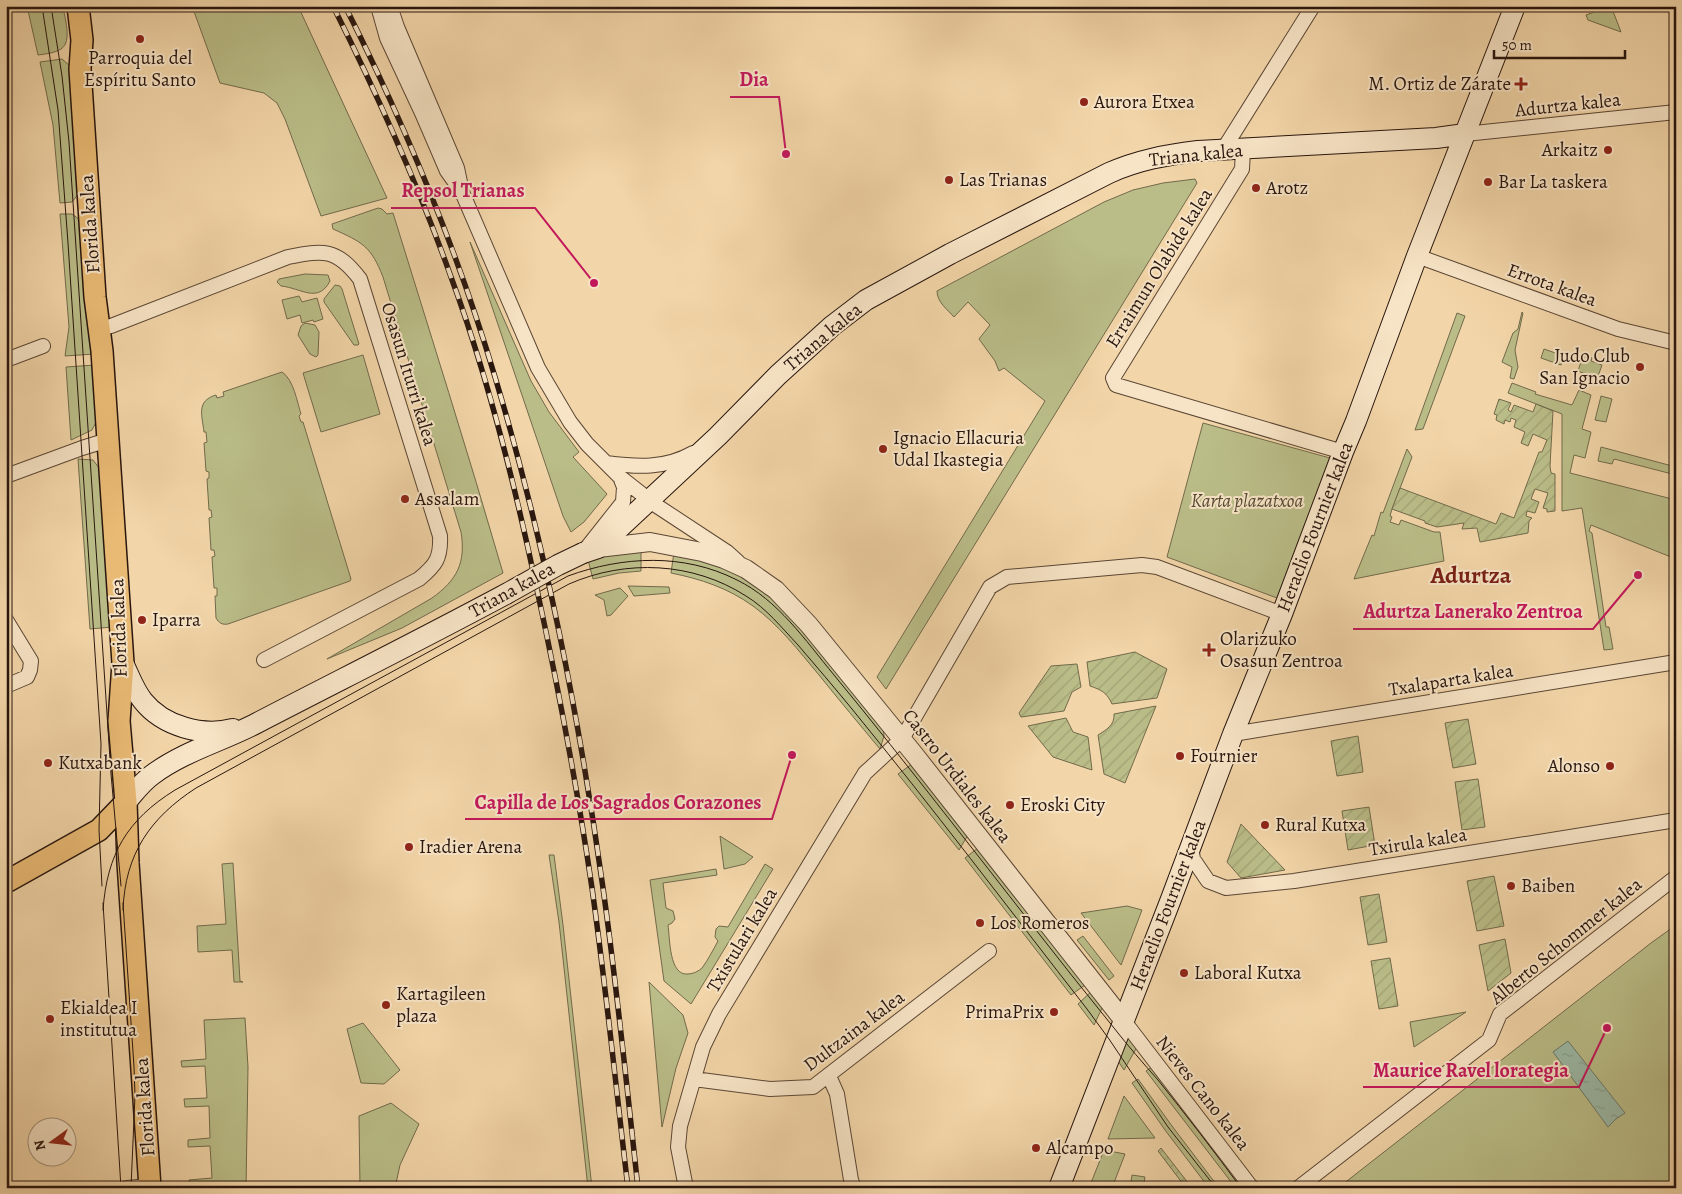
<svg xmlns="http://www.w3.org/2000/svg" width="1682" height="1194" font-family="Alegreya,serif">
<defs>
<pattern id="garden-furrows" width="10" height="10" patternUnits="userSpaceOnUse" patternTransform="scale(1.25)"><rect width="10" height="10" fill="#babd88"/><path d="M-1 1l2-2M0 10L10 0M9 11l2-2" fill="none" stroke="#a0a274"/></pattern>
<pattern id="water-ripples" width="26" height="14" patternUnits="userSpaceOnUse" patternTransform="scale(1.25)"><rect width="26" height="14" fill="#9bb9a6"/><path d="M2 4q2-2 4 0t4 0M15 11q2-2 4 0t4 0" fill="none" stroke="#869e8e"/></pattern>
</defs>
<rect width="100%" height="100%" fill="#f2d5a8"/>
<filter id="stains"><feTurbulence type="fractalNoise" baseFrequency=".004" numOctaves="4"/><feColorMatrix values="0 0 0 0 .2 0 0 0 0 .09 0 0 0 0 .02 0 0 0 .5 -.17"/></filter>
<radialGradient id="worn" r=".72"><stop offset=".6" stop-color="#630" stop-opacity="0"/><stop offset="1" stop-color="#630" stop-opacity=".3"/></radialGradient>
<path fill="#babd88" stroke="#726a4b" d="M27,6H63C64,17 73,41 61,49C55,53 45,54 38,55Z
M192,6H298L387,198L321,216L285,119L277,103L264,93L220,83Z
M1611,6L1621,32L1588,20L1586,15Z
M62,59L70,66L79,193L72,202L60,203L53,125L40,62Z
M1195,179L1197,183L886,689L877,677L1045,401L1004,368L999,371L995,361L979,339L990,325L968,302L954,317C947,309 937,302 937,291L1104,202L1133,190L1163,183Z
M378,208L382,209L387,214L393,213C430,333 468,452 503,573L402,628L327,659L432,598C457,580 466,563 461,532L383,277C371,246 362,242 333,229L332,224Z
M60,214H72L80,220L94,354L65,356L69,327Z
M470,242L531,381L549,412L579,452L573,457L607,494L584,522L571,532L563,516Z
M305,274L328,275L330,281C318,304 301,288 281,286L277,282L279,279Z
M335,285L340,286L342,289L359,344L358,345H354L324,302V299Z
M299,296L302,302L317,298L323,319L314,322L313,320L302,323L300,315L287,319L282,300Z
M1522,312L1523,313L1515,350L1518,367L1514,379L1510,378L1512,367L1502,362L1513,333L1518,329Z
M1457,313L1465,316L1423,429L1415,430Z
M305,323L315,325L319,332L318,355L316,357L310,354L298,335L301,326Z
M1544,349L1564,356L1561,365L1541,358Z
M363,355L380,414L321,432L303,373Z
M1583,355L1592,358L1591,361L1602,365L1597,379L1578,371Z
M95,365L96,422L92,430L71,440L66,367Z
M282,372C294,380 297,402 301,414L299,416L301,422H303L351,579L350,581L228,624C222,625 219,623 216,618L215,596H217V588H214L212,557L215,556L214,550H211L209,518L212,517L211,510H209L207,479L209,478V472L206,471L204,443L207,442L206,432H204C202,415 196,401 216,395L217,398L224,396L223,392Z
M1512,383L1536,392L1535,394L1572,405L1579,390L1591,395L1582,429L1591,432L1585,458L1574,455L1570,473L1676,500V559L1591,525L1589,531L1592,533L1606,627H1609L1613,649L1604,650L1582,508L1562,511V414L1508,393Z
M1601,396L1612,399L1606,422L1595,420Z
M1203,423L1330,458L1277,598L1167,557Z
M1601,447L1676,467V475L1614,459L1612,464L1598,461Z
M1407,449L1412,457L1392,509L1390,516L1392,517L1390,522L1399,525L1401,520L1434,532H1440L1444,561L1354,579L1372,535L1374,536L1381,512L1383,513Z
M78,459L93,460L100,469L112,627L90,629Z
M641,551V571L619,573L593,579L588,560L609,555Z
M674,552L709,562L744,577L772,597L798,626L883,728L884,736L880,749C860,725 839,700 819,675C799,651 778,624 753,606C728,588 701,579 671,573Z
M628,586L669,587L670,593L634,596Z
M620,588L628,596L611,615L607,616L604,600L595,595Z
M912,764L968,835L959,850L898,774Z
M720,836L753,857L745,864L724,869Z
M978,848L1085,985L1071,995L965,858Z
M549,855H554L563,925L592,1188H588L559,922Z
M233,863L240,981L243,982H234L232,950L198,952L197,926L226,924L222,864Z
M765,864L773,869L691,1004L664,981L650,880L716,869L717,875L663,883L666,908L673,911L675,919L672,923L668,925C670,939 669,976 688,974C693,974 699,971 702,968C708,960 713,950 718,941L715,937L716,929L719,926L728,927Z
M1127,906L1142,910L1121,965L1081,913Z
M1676,925V1188H1338L1651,943Z
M1083,936L1114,976L1109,980L1077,940Z
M649,982L683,1015L688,1033L676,1068L662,1127Z
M1092,991L1103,1006L1094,1025L1078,1004Z
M1466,1012L1414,1047L1410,1022Z
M245,1018L248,1067L246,1188H214L213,1184L190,1186L189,1180L212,1178L210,1146L188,1147V1140L210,1138L209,1106L185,1107L184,1099L207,1098L205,1066L182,1067L181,1061L206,1059L204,1020Z
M363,1023L400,1070L384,1084L361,1083L347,1029Z
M1126,1032L1137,1047L1124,1070L1116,1058Z
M1152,1067L1241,1182L1235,1187L1146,1071Z
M1138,1079L1172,1126L1219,1188H1209L1165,1130L1132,1083Z
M1124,1096L1155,1138L1108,1139Z
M391,1103L419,1124L400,1165L395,1188H360L359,1116Z
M1104,1150L1125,1154L1112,1188H1089Z
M1132,1175L1145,1177L1143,1188H1130Z"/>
<path fill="url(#garden-furrows)" stroke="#726a4b" d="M1499,399L1511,403L1508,410L1511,412L1514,405L1533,412L1536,404L1553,411L1550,466L1551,473L1555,474V511L1547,512V509L1543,508L1548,493L1535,489L1531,499L1539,502L1535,513L1527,511L1526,516L1532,518L1529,521L1528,533L1480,542L1477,528L1462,529L1464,523L1437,527L1425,523V521L1392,509L1400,488L1496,524L1501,513L1514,518L1539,452H1542L1547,440L1533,434L1528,446L1521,443L1525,432L1514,427L1516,420L1511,418L1510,422L1505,420L1504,424L1496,420L1497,415L1494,414Z
M1135,652L1167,669L1157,698L1112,704C1107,693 1102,690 1090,686L1087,662Z
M1077,664L1081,687L1072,692L1064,711L1021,717L1019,713L1051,666Z
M1156,706L1125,783L1104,774L1098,735C1106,730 1115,725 1114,714Z
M1066,718L1073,732L1088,737L1092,770L1053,757L1028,726Z
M1468,719L1476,764L1453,768L1445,723Z
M1358,736L1363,772L1337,776L1331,741Z
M1478,779L1485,827L1462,830L1455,782Z
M1369,807L1375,845L1348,850L1342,811Z
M1241,824L1285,870L1241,878L1227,862Z
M1494,876L1504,926L1477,931L1467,881Z
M1379,894L1387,942L1368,945L1360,897Z
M1505,939L1511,973L1488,991L1479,945Z
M1390,958L1398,1006L1379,1009L1371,961Z
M1161,1148L1192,1188H1186L1158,1151Z"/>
<path fill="url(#water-ripples)" stroke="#6d7869" d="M1568,1041L1625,1113L1616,1119L1608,1127L1553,1052Z"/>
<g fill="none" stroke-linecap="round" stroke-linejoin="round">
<g stroke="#5b4634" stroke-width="16">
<path id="minor" d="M378,6L387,38L422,113L447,171L462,192L538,368L570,422L587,444L620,477L657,506L727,552L738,562
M390,6L397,27L457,168L461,187
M1465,134L1676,112
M1223,150L1313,6
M1243,150L1242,169L1113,378L1116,385L1343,452
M1417,256L1618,329L1676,343
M99,329L111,326L288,257C324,250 336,248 360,279L440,536C441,558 436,565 419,579L264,660
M6,360L43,346
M606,463C637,467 665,469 693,453
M6,476L82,448L108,440
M585,550L623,502L624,487L620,477
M6,620L31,661L30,670L27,677L6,686
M1233,734L1676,662
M1191,846L1193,859L1208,881L1226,888L1294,881L1676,820
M1124,1021L1252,1188
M829,1076L837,1094L851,1180L854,1188
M694,1079L770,1089L813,1087L989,951
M127,1188L150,1186
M686,1188L678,1147L680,1126L703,1047L719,1014L865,773L902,739L990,587L1007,577L1142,565L1157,567L1282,614
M1298,1188L1489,1040L1500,1014L1676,877"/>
</g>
<g stroke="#5b4634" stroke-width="20">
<path id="tertiary" d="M598,548L650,542L702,552L724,559L746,569L776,590L809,625L914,754L1124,1021"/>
</g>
<g stroke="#29160e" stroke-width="22">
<path id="secondary" d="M583,553L598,548L718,436L778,375L832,326L866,300L950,254L1109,173C1138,160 1166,155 1198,151L1436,138L1465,134
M123,663C129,675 134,690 143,701C163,726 202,737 233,729
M126,802C134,793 142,782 152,775C184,751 223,741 257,723C340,680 424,638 506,594
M1059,1188L1171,899L1233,734L1282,614L1343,452L1356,421L1417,256L1515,6"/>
</g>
<g stroke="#29160e" stroke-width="24">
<path id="primary" d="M78,6L82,40L80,69L95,297L102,351L123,663L119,721L126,802L128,863L150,1188
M6,882L99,830L126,802"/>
</g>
<use href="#minor" stroke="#f7e4c6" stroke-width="14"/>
<use href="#tertiary" stroke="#f7e4c6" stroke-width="18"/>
<use href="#secondary" stroke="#f7e4c6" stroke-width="20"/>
<use href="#primary" stroke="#e9ba74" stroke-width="21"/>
<path stroke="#29160e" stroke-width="1" d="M42,6L58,110L68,243L101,744L99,830L102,886
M51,6L62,76L69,142L111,774L121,886
M103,903L121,1188
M123,903L134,1067L135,1095L131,1188
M103,910C107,854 127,820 175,790L568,576C623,556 684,553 737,580C778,600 805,640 834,675C872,721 909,768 946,815C1002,886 1057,958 1114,1028C1128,1046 1143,1063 1158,1080C1186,1115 1214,1151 1241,1188
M123,910C125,854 150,818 196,788L569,584C626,559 693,562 746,596C766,608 782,628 798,645C816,666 834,687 852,709C932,807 1009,909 1087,1009L1109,1039L1168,1127L1216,1188"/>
<g stroke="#29160e" stroke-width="5.5">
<path id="rail" d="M333,6C377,94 418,184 451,277C488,377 514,481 536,585C558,686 577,786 592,888C606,988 616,1088 628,1188
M345,6C405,125 457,249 495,377C545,543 579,716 603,888C617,988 627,1088 638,1188"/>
</g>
<use href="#rail" stroke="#f7e4c6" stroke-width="4" stroke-dasharray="11" stroke-linecap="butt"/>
<g stroke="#29160e" stroke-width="22" stroke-linecap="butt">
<path id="secondary-bridge" d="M506,594L558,565L583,553"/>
</g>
<use href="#secondary-bridge" stroke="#f7e4c6" stroke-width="20"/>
</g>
<g fill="#8f2418" stroke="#f7e4c6" stroke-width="2">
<circle cx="140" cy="39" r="5"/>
<path d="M1518.5 76.5h5v5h5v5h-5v5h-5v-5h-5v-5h5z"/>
<circle cx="1084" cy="102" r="5"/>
<circle cx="1608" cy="150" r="5"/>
<circle cx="949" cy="180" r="5"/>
<circle cx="1488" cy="182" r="5"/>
<circle cx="1256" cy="188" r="5"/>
<circle cx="1640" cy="367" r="5"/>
<circle cx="883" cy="449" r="5"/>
<circle cx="405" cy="499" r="5"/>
<circle cx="142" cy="620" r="5"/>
<path d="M1206.5 642.5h5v5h5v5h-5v5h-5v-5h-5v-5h5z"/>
<circle cx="1180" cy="756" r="5"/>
<circle cx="48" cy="763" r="5"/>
<circle cx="1610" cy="766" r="5"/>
<circle cx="1010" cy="805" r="5"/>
<circle cx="1265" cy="825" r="5"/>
<circle cx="409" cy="847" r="5"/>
<circle cx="1511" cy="886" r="5"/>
<circle cx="980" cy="923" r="5"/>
<circle cx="1184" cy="973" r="5"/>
<circle cx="386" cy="1005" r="5"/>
<circle cx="1054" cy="1012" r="5"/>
<circle cx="50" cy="1019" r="5"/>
<circle cx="1036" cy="1148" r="5"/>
</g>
<g text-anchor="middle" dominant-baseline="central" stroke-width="4" stroke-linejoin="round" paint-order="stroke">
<g font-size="19" fill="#29160e" stroke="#f7e4c6" text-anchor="start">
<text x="140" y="58" text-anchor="middle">Parroquia del<tspan x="140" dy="22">Espíritu Santo</tspan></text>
<text x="1511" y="84" text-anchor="end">M. Ortiz de Zárate</text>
<text x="1094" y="102">Aurora Etxea</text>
<text x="1598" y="150" text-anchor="end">Arkaitz</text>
<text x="959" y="180">Las Trianas</text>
<text x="1498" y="182">Bar La taskera</text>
<text x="1266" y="188">Arotz</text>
<text x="1630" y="356" text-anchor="end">Judo Club<tspan x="1630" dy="22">San Ignacio</tspan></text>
<text x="893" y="438">Ignacio Ellacuria<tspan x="893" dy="22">Udal Ikastegia</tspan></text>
<text x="415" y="499">Assalam</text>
<text x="152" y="620">Iparra</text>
<text x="1220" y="639">Olarizuko<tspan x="1220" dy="22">Osasun Zentroa</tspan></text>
<text x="1190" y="756">Fournier</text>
<text x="58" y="763">Kutxabank</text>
<text x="1600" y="766" text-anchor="end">Alonso</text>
<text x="1020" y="805">Eroski City</text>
<text x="1275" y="825">Rural Kutxa</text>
<text x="419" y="847">Iradier Arena</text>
<text x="1521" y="886">Baiben</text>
<text x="990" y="923">Los Romeros</text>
<text x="1194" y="973">Laboral Kutxa</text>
<text x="396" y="994">Kartagileen<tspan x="396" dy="22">plaza</tspan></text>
<text x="60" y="1008">Ekialdea I<tspan x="60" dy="22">institutua</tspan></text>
<text x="1044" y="1012" text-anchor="end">PrimaPrix</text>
<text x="1046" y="1148">Alcampo</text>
</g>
<g font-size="19" fill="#29160e" stroke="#f7e4c6">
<text transform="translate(1568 105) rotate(-6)">Adurtza kalea</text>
<text transform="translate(1196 155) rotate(-6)">Triana kalea</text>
<text transform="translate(90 224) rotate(-94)">Florida kalea</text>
<text transform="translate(1159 268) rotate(-58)">Erraimun Olabide kalea</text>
<text transform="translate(1552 285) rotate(20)">Errota kalea</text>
<text transform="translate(823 337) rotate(-40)">Triana kalea</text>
<text transform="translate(409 374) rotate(73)">Osasun Iturri kalea</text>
<text transform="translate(1315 527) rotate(-69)">Heraclio Fournier kalea</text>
<text transform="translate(512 590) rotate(-29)">Triana kalea</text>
<text transform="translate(119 628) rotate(-92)">Florida kalea</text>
<text transform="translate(1451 680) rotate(-9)">Txalaparta kalea</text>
<text transform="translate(957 776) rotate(52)">Castro Urdiales kalea</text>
<text transform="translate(1418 842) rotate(-9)">Txirula kalea</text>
<text transform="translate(1168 905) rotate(-69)">Heraclio Fournier kalea</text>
<text transform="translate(742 940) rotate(-59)">Txistulari kalea</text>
<text transform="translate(1566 941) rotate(-39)">Alberto Schommer kalea</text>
<text transform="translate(854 1031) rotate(-37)">Dultzaina kalea</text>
<text transform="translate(1203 1093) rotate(52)">Nieves Cano kalea</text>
<text transform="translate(145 1107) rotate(-94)">Florida kalea</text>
</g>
<g font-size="19" font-style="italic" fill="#544833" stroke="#f7e4c6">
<text x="1247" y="501">Karta plazatxoa</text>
</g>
<g font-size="24" font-weight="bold" fill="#7a1f14" stroke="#f7e4c6">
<text x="1471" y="575">Adurtza</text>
</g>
</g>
<path fill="none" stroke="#c2185b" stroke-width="2" d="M786 154L779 97H730M594 283L535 208H391M1638 575L1593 629H1353M792 755L772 819H465M1607 1028L1579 1087H1363"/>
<g fill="#c2185b" stroke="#f7e4c6" stroke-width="2">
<circle cx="786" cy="154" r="5"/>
<circle cx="594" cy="283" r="5"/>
<circle cx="1638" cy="575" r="5"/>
<circle cx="792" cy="755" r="5"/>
<circle cx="1607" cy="1028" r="5"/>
</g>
<g font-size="20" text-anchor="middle" font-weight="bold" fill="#c2185b" stroke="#f7e4c6" stroke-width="4" stroke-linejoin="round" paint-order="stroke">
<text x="754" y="86">Dia</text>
<text x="463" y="197">Repsol Trianas</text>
<text x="1473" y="618">Adurtza Lanerako Zentroa</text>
<text x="618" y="809">Capilla de Los Sagrados Corazones</text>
<text x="1471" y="1077">Maurice Ravel lorategia</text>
</g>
<rect width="1682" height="1194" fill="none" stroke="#f2d5a8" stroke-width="25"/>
<rect x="8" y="8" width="1667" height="1179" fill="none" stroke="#29160e" stroke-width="2.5"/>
<rect x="12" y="12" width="1657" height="1169" fill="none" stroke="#29160e"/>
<g transform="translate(52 1142) rotate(255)"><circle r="24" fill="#f7e4c6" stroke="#a5927c"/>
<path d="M0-4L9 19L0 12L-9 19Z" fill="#8f2418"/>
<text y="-8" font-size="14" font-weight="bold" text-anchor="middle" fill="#29160e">N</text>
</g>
<path d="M1494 50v8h131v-8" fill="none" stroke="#29160e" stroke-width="2.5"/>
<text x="1502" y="50" font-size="15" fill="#29160e" stroke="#f7e4c6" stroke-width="4" paint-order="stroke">50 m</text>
<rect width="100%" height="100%" filter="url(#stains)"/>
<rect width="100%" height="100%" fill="url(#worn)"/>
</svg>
